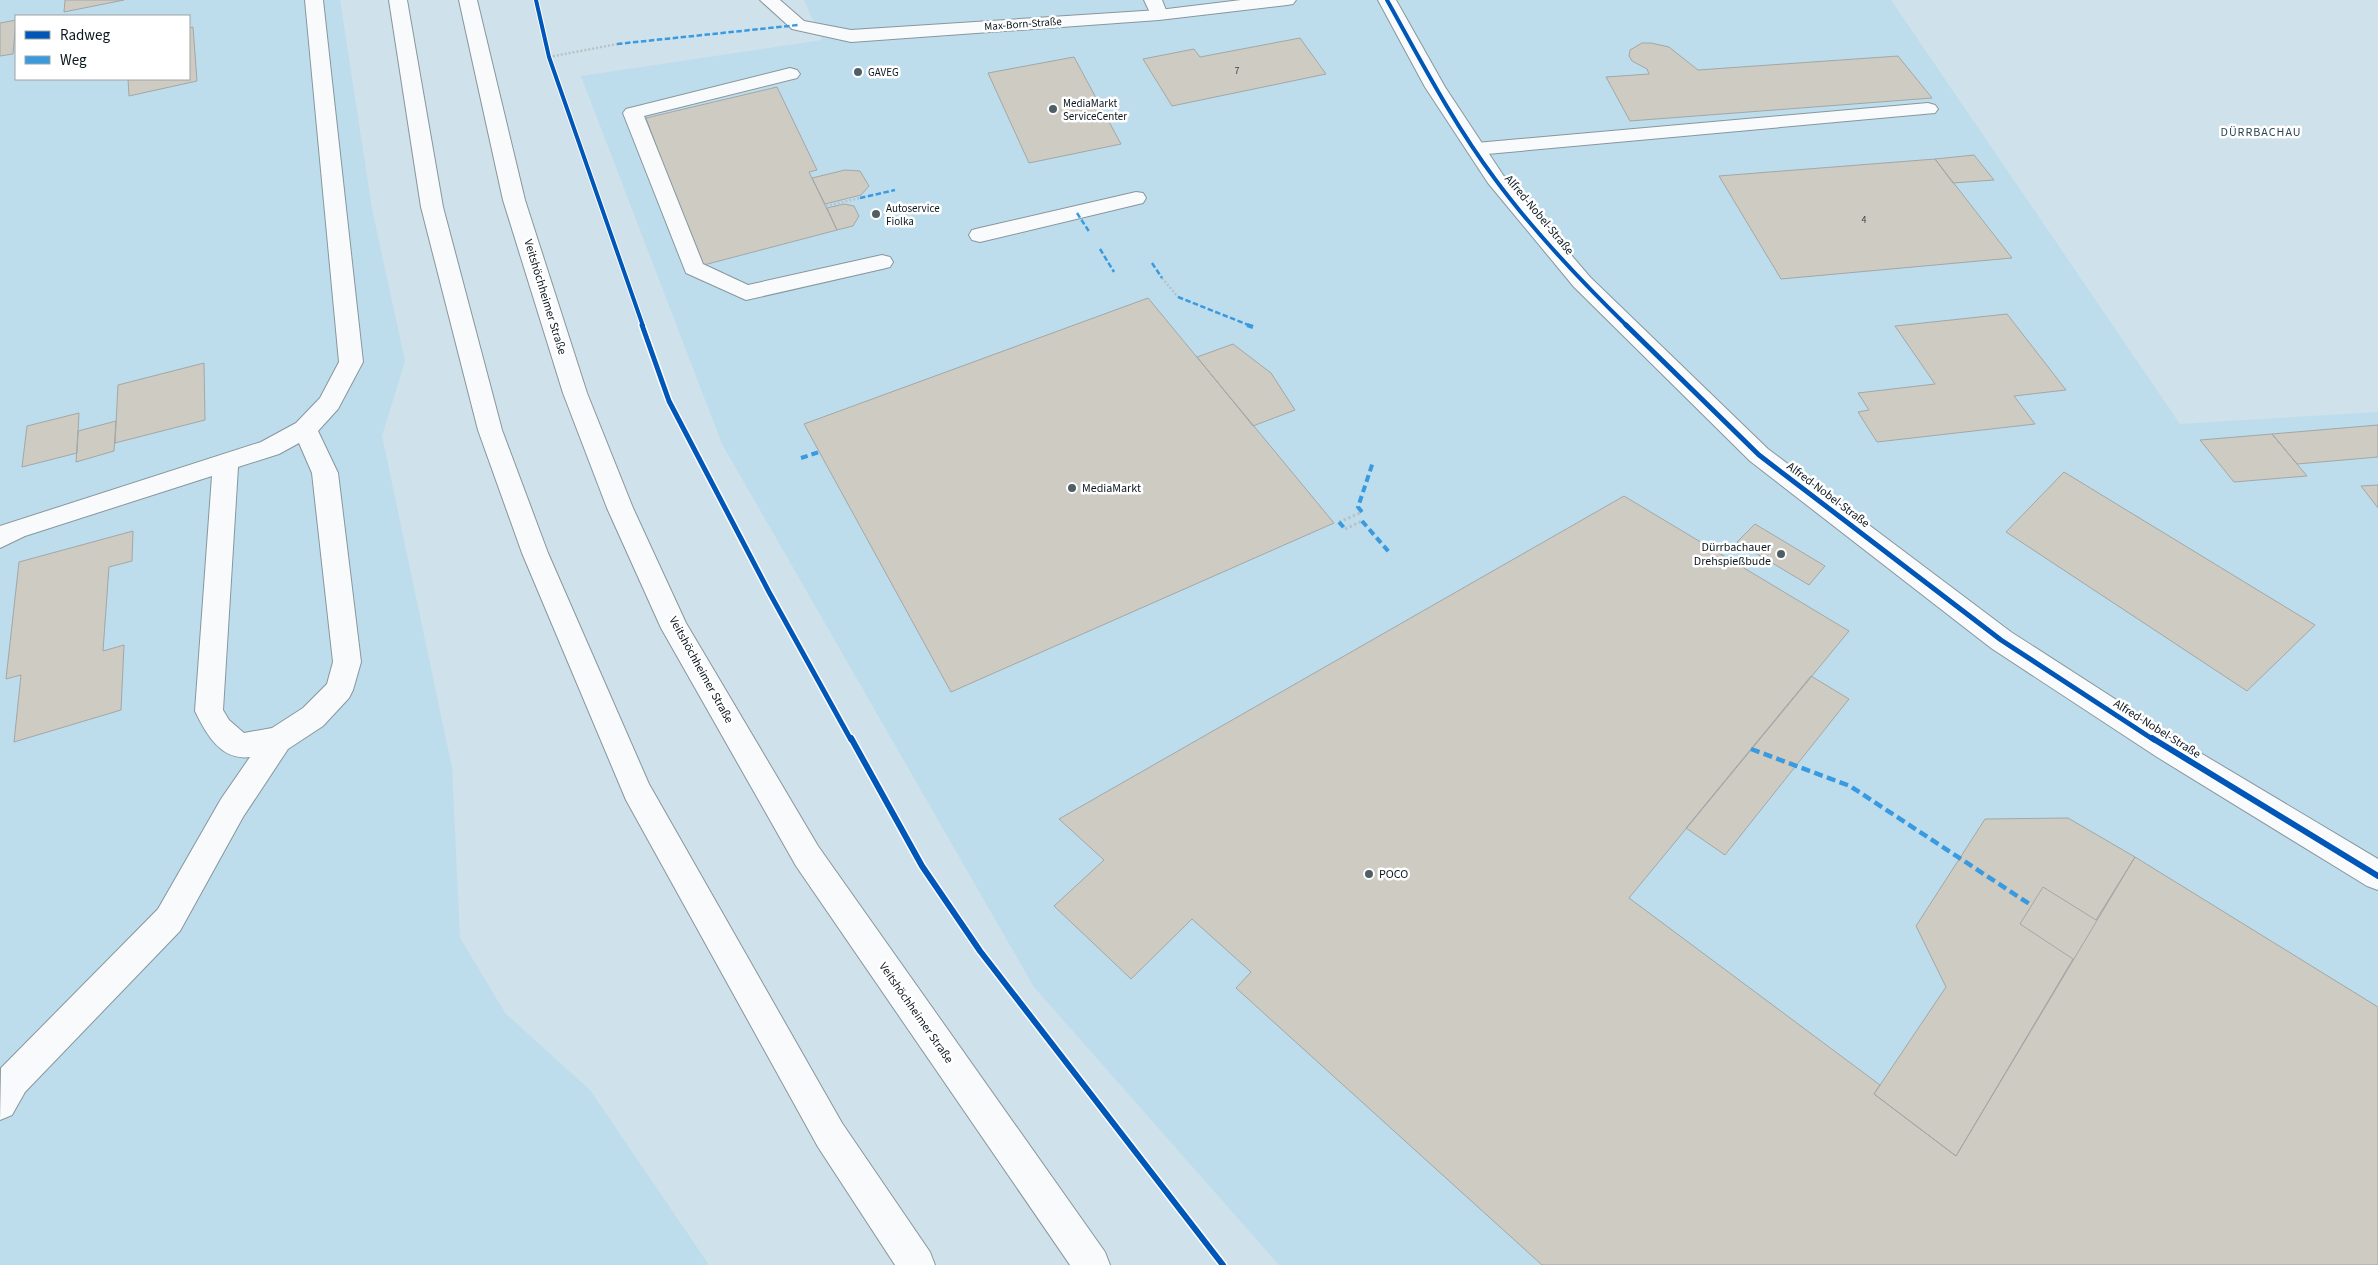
<svg xmlns="http://www.w3.org/2000/svg" width="2378" height="1265" font-family="'Source Sans 3',sans-serif">
<rect width="100%" height="100%" fill="#cfe1ea"/>
<path fill="#bddded" fill-rule="evenodd" d="M0,0H340L372,209L405,361L382,436L452,768L460,938L505,1013L590,1090L709,1265H0ZM16,16H189V79H16Z
M804,0H1891L2180,424L2378,412V1265H1279L1034,987L722,444L581,76L822,40Z"/>
<path fill="#cdcbc2" stroke="#a3a7a6" d="M65,0H124L64,12Z
M16,20L13,54L0,56V23Z
M193,27L197,81L129,96L128,79H189V28Z
M1300,38L1326,74L1172,106L1143,59L1194,49L1200,57Z
M1642,43H1651L1669,47L1698,70L1898,56L1932,98L1630,121L1606,77L1649,74L1647,69L1632,61L1629,56L1630,50Z
M1074,57L1121,144L1029,163L988,73Z
M777,87L817,170L809,172L837,230L700,266L646,118Z
M1974,155L1994,180L1953,183L1935,159Z
M1935,159L2012,258L1781,279L1719,176Z
M845,170L860,171L869,186L861,195L825,204L812,178Z
M844,204L854,206L859,216L853,226L837,230L827,208Z
M1148,298L1334,523L951,692L804,424Z
M2007,314L2066,390L2014,396L2035,424L1877,442L1858,412L1869,410L1858,393L1935,384L1895,326Z
M1233,344L1271,373L1295,410L1253,426L1197,357Z
M204,363L205,420L115,443L118,385Z
M79,413L77,453L22,467L27,426Z
M116,421L114,451L76,462L78,431Z
M2378,425V457L2297,464L2272,434Z
M2272,434L2307,476L2234,482L2200,440Z
M2064,472L2315,625L2247,691L2006,532Z
M2378,485V508L2361,486Z
M1624,496L1849,631L1629,898L1880,1085L1874,1094L1956,1156L2073,959L2020,924L2043,887L2096,920L2135,857L2378,1007V1265H1542L1236,988L1251,972L1192,919L1131,979L1054,906L1104,860L1059,819Z
M1755,524L1825,566L1809,585L1737,542Z
M133,531L132,561L109,567L103,651L124,645L121,710L14,742L21,675L6,679L19,562Z
M1811,676L1849,699L1725,855L1686,828Z
M2068,818L2135,857L1956,1156L1874,1094L1946,987L1916,926L1985,819Z"/>
<g fill="none" stroke-linecap="round" stroke-linejoin="round">
<g stroke="#88969c" stroke-width="2">
<path id="lane" d="M305,0H323L363,362L338,409L318,431L338,473L361,662L353,690L349,698L323,726L288,749L243,817L180,931L25,1092L12,1115L0,1120L1,1068L158,909L221,799L250,757C221,761 206,734 195,711L212,476L25,536L0,548V526L261,442L296,423L320,398L339,362ZM299,443L312,473L333,662L327,684L303,708L272,728L244,733L229,720L223,710L238,467L279,454Z
M1144,0H1162L1168,15L1165,19H1153Z
M790,68L797,70L800,74L797,78L644,116L703,264L748,285L882,255L890,257L893,262L890,267L882,269L746,300L686,273L623,113L626,109Z
M1928,103L1935,105L1938,109L1935,113L1476,155L1469,153L1466,149L1469,145L1476,143Z
M1136,192L1143,193L1146,198L1143,203L980,242L972,240L969,235L972,230L980,228Z"/>
</g>
<g stroke="#88969c" stroke-width="2">
<path id="street" d="M760,0H780L804,21L851,30L1159,10L1241,0H1296L1293,4L1287,5L1159,20L851,42L792,29Z"/>
</g>
<g stroke="#88969c" stroke-width="2">
<path id="secondary" d="M1378,0H1396L1445,87L1503,175L1590,277L1768,449L2011,632L2177,739L2378,859V890L2367,886L2157,757L1991,648L1750,461L1574,287L1488,183L1425,87Z"/>
</g>
<g stroke="#88969c" stroke-width="2">
<path id="highway" d="M389,0H407L443,207L502,430L548,553L649,784L842,1123L930,1252L935,1265H895L818,1147L626,800L522,553L478,430L421,207Z
M459,0H477L525,200L587,393L633,508L686,623L818,846L1105,1252L1110,1265H1070L796,866L661,628L607,508L563,393L503,200Z"/>
</g>
<path stroke="#bbc1c6" stroke-width="2.5" stroke-dasharray="2 2" stroke-linecap="butt" d="M549,57L617,44
M826,206L860,198
M1162,278L1178,297"/>
<path stroke="#bbc1c6" stroke-width="3" stroke-dasharray="2.5 2.5" stroke-linecap="butt" d="M1339,522L1362,512
M1345,529L1362,521"/>
<use href="#lane" fill="#f8fafc" fill-rule="evenodd"/>
<use href="#street" fill="#f8fafc" fill-rule="evenodd"/>
<use href="#secondary" fill="#f8fafc" fill-rule="evenodd"/>
<use href="#highway" fill="#f8fafc" fill-rule="evenodd"/>
<path stroke="#3a9ae0" stroke-width="2.5" stroke-dasharray="5.5 2.5" stroke-linecap="butt" d="M617,44L798,25
M860,198L895,190
M1077,213L1090,233
M1100,249L1114,272
M1152,263L1162,278
M1178,297L1251,326"/>
<path stroke="#3a9ae0" stroke-width="4" stroke-dasharray="7 4" stroke-linecap="butt" d="M1247,325L1253,327
M801,458L819,452
M1362,512L1358,507L1373,462
M1362,521L1389,552
M1339,522L1345,529"/>
<path stroke="#3a9ae0" stroke-width="4.5" stroke-dasharray="9 4.5" stroke-linecap="butt" d="M1751,749L1850,786L2031,905"/>
<g stroke="#fff" stroke-width="6">
<path id="cycleway-far2" d="M536,0L549,57L643,326
M1387,0C1421,61 1453,123 1495,179C1534,232 1580,280 1627,326"/>
</g>
<g stroke="#fff" stroke-width="8">
<path id="cycleway-far1" d="M642,325L669,401L769,592L851,740
M1626,325L1759,455L2001,640L2154,740"/>
</g>
<g stroke="#fff" stroke-width="9">
<path id="cycleway" d="M851,738L922,866L980,951L1223,1265
M2152,738L2378,876"/>
</g>
<use href="#cycleway-far2" stroke="#0057b8" stroke-width="4"/>
<use href="#cycleway-far1" stroke="#0057b8" stroke-width="5"/>
<use href="#cycleway" stroke="#0057b8" stroke-width="6"/>
</g>
<g fill="#505e66" stroke="#fff" stroke-width="2">
<circle cx="858" cy="72" r="5"/>
<circle cx="1053" cy="109" r="5"/>
<circle cx="876" cy="214" r="5"/>
<circle cx="1072" cy="488" r="5"/>
<circle cx="1781" cy="554" r="5"/>
<circle cx="1369" cy="874" r="5"/>
</g>
<g text-anchor="middle" dominant-baseline="central" stroke-width="5" stroke-linejoin="round" paint-order="stroke">
<g font-size="10" fill="#3c4548">
<text x="1237" y="71">7</text>
<text x="1864" y="220">4</text>
</g>
<g font-size="11" fill="#0c181f" stroke="#fff">
<text transform="translate(1023 24) rotate(-4)">Max-Born-Straße</text>
</g>
<g font-size="11" fill="#0c181f" stroke="#fff" text-anchor="start">
<text x="868" y="72">GAVEG</text>
<text x="1063" y="103">MediaMarkt<tspan x="1063" dy="13">ServiceCenter</tspan></text>
<text x="886" y="208">Autoservice<tspan x="886" dy="13">Fiolka</tspan></text>
</g>
<g font-size="12" letter-spacing="1" fill="#2a4755" stroke="#fff">
<text x="2261" y="132">DÜRRBACHAU</text>
</g>
<g font-size="12" fill="#0c181f" stroke="#fff">
<text transform="translate(1539 215) rotate(50)">Alfred-Nobel-Straße</text>
<text transform="translate(545 297) rotate(73)">Veitshöchheimer Straße</text>
<text transform="translate(1828 495) rotate(37)">Alfred-Nobel-Straße</text>
<text transform="translate(701 670) rotate(61)">Veitshöchheimer Straße</text>
<text transform="translate(2157 729) rotate(32)">Alfred-Nobel-Straße</text>
<text transform="translate(916 1013) rotate(55)">Veitshöchheimer Straße</text>
</g>
<g font-size="12" fill="#0c181f" stroke="#fff" text-anchor="start">
<text x="1082" y="488">MediaMarkt</text>
<text x="1771" y="547" text-anchor="end">Dürrbachauer<tspan x="1771" dy="14">Drehspießbude</tspan></text>
<text x="1379" y="874">POCO</text>
</g>
</g>
<rect x="15" y="15" width="175" height="65" fill="#ffffff" stroke="#9ea3a5"/>
<rect x="25" y="31" width="25" height="8" fill="#0057b8" stroke="#9ea3a5"/>
<text x="60" y="40" font-size="15" fill="#0c181f">Radweg</text>
<rect x="25" y="56" width="25" height="8" fill="#3a9ae0" stroke="#9ea3a5"/>
<text x="60" y="65" font-size="15" fill="#0c181f">Weg</text>
</svg>
